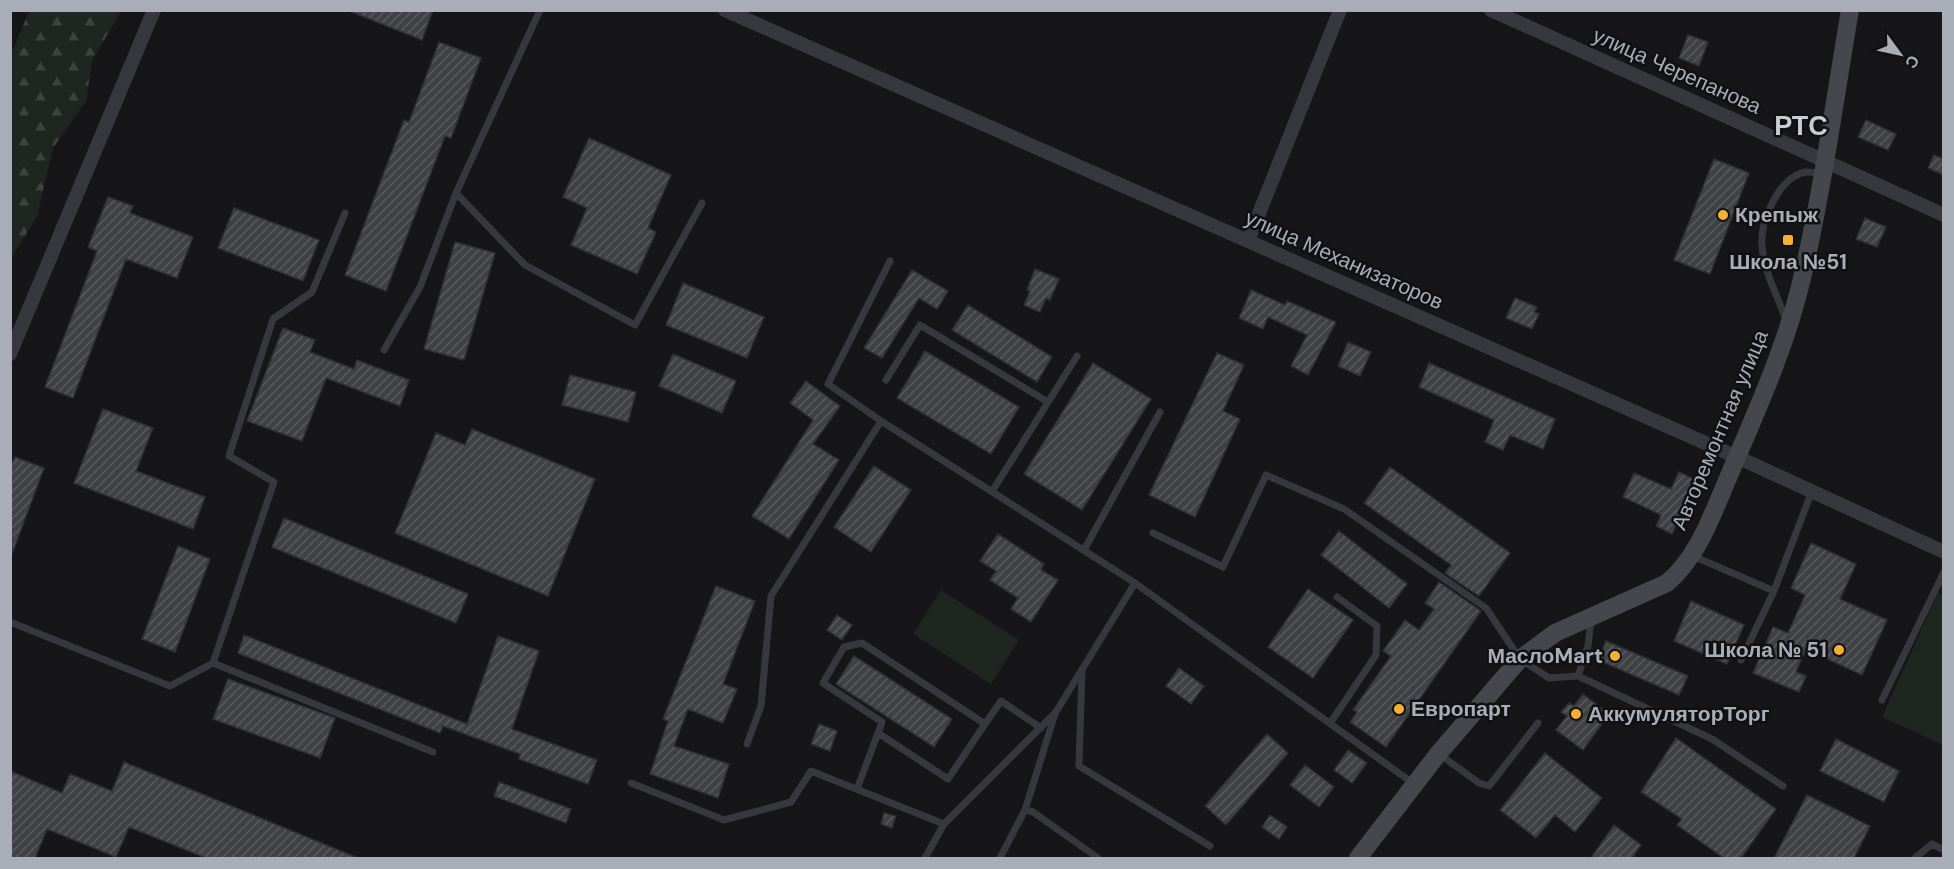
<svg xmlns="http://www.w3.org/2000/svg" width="1954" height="869" font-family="'DM Sans',sans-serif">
<defs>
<pattern id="forest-firs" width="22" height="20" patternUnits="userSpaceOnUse" patternTransform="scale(1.5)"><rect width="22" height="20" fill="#1e261f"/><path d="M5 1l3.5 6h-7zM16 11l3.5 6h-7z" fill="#3c433d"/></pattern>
<pattern id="building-hatch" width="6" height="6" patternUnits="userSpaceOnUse" patternTransform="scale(1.5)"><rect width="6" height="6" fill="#404145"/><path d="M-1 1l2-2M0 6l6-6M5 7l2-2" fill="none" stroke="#595a5e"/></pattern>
</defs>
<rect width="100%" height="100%" fill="#161618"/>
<path fill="url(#forest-firs)" d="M29,11H121L92,61L86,101L53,148L37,216L11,259V55Z"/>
<path fill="#1e261f" d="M941,590L1019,640L991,684L913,634Z
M1938,593L1944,595L1943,745L1882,717Z"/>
<path fill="url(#building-hatch)" stroke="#303034" stroke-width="1.5" d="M347,10H433L422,40Z
M1688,35L1708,42L1699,66L1679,58Z
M439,42L481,58L451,138L445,136L386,291L345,275L404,120L409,122Z
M1866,120L1896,134L1888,150L1858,137Z
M589,138L671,175L648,228L656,232L637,274L571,245L587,208L563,197Z
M1934,155L1944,159V175L1928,168Z
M1714,159L1749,173L1710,274L1674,260Z
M108,197L133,206L130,213L193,237L177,278L126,259L73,398L45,387L97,251L88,247Z
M234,208L319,240L303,281L218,248Z
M1865,218L1886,227L1877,247L1856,239Z
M455,242L495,253L464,360L424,349Z
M1035,269L1059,279L1050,300L1046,298L1040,312L1024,305L1030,291L1027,290Z
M912,270L948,291L937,309L919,298L882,358L864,348Z
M683,283L764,317L747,358L666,325Z
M1251,290L1285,305L1287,301L1336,322L1308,375L1291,366L1307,335L1268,317L1263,329L1239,318Z
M1515,298L1537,307L1534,312L1539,314L1532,329L1506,318Z
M968,305L1052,357L1037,382L952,330Z
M283,328L315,340L310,352L354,369L357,360L409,380L400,406L326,378L302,441L247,421Z
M1348,342L1371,352L1360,376L1338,366Z
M925,351L1019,407L991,454L897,398Z
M1217,353L1244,365L1223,411L1240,419L1195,517L1149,495Z
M673,354L736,381L722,413L659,386Z
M1093,363L1151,399L1082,510L1024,474Z
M1429,363L1555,419L1543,449L1510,435L1503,450L1485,442L1494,420L1419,387Z
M570,375L636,392L628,422L562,405Z
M806,381L840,406L813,444L839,460L789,539L752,516L813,420L790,403Z
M103,409L153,428L136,471L205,497L193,529L74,483Z
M472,429L595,479L548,596L395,533L436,433L465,445Z
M15,457L44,468L12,554L10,467Z
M874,466L911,490L871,552L834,527Z
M1390,467L1510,553L1479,596L1445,573L1451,565L1364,503Z
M1679,472L1698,481L1672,534L1656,526L1661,515L1623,497L1634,473L1671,489Z
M284,518L468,594L456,623L272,547Z
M1339,531L1407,584L1389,608L1321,555Z
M998,534L1044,564L1041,570L1058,580L1031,622L1011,609L1018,598L990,580L996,571L980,561Z
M1811,543L1856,564L1840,599L1887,620L1862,675L1806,649L1796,672L1806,676L1799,692L1753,673L1773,627L1788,633L1805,595L1791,588Z
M178,546L210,559L175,652L142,639Z
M1439,582L1481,611L1386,747L1350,722L1357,712L1353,710L1391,656L1383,651L1405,620L1419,630L1434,609L1425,603Z
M716,586L755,601L723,684L737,689L723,723L688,709L674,746L729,764L718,798L650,774L668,721L663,719Z
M1308,589L1353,620L1313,678L1268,647Z
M1691,601L1744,625L1727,664L1674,641Z
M837,615L852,625L842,640L827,630Z
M244,635L467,724L498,636L539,651L512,729L597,760L588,784L519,759L520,754L443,726L440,733L238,653Z
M1606,641L1688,676L1679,695L1598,660Z
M854,656L952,719L934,747L836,684Z
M1179,668L1204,686L1191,704L1166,686Z
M228,679L335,718L320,758L213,719Z
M1583,694L1609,714L1583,750L1556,730L1567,716L1561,712L1569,703L1574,706Z
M819,724L837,731L830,751L811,744Z
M1267,734L1288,753L1226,825L1205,806Z
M1676,738L1776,809L1741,858H1724L1677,825L1682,819L1641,792Z
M1836,739L1899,771L1884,802L1820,771Z
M1348,750L1367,763L1352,783L1334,770Z
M1545,753L1602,798L1575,832L1555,815L1536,838L1500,810Z
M124,762L358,858H206L129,827L116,857L47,829L35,858H10V771L62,793L70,774L112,791Z
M1305,765L1334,787L1319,807L1290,785Z
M499,782L571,809L566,823L494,796Z
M1807,795L1870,826L1854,858H1774Z
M884,813L896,816L892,828L881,824Z
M1270,815L1287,827L1279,839L1262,827Z
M1614,825L1641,845L1632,858H1591Z"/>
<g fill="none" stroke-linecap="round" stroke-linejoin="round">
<path stroke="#37383d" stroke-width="7" d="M456,193L525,265L635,325L702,203
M1786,320C1778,297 1763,270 1762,245C1760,223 1776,187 1795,176C1804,170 1812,172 1822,174
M384,350L420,287L456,193L540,10
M886,380L920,325L1048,402
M881,421L828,384L890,261
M993,490L1077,356
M1153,533L1223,567L1266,475L1344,509L1486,608L1520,659L1549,678L1578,676L1712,739L1783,786
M1084,550L1160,412
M1693,556L1774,591
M10,622L170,686L213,663L274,482L229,456L273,319L312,292L345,213
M1741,660L1774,591L1812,491
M213,663L433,752
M1082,670L1079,766L1210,846
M1578,676L1588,646L1591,620
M1882,700L1944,572
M1331,722L1376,655L1377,626L1337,597
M985,724L1001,701L1041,728
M747,744L761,706L771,596L881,421L1135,583L1414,784
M1439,754L1479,783L1489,786L1538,723
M631,783L724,820L791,802L811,771L944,824L1056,712L1135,583
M857,789L878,733L948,779L985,724L862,643L844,647L823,683L882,722L878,733
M1025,810L1033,812L1098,858
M925,858L944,824
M1000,858L1025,810L1055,714
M1915,858L1932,844L1944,850"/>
<path stroke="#37383d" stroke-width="14" d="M725,10L1737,457L1944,552
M1491,10L1944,215
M1248,241L1340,10
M10,354L154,10"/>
<path stroke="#45474d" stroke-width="18" d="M1358,858L1438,754L1520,659L1555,633L1667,583C1698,557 1712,515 1728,478C1756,412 1787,345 1803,274C1823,187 1835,98 1850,10"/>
</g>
<g fill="#f2b134" stroke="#111113" stroke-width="2">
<circle cx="1723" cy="215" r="6"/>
<rect x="1782" y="234" width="12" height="12" rx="3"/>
<circle cx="1839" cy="650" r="6"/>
<circle cx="1615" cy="656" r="6"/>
<circle cx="1399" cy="709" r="6"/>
<circle cx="1576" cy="714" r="6"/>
</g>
<g text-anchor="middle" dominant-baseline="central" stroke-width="5" stroke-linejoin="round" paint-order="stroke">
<g font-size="21" fill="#a8adb8" stroke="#111113">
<text transform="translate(1677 71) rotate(24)">улица Черепанова</text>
<text transform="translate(1344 260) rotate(24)">улица Механизаторов</text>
<text transform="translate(1720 430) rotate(-67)">Авторемонтная улица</text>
</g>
<g font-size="21" font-weight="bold" fill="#a8adb8" stroke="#111113" text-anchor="start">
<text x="1735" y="215">Крепыж</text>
<text x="1788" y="262" text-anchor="middle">Школа №51</text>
<text x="1827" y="650" text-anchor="end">Школа № 51</text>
<text x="1603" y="656" text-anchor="end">МаслоMart</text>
<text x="1411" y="709">Европарт</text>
<text x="1588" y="714">АккумуляторТорг</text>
</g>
<g font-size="27" font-weight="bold" fill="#c9ccd4" stroke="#111113">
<text x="1801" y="125">РТС</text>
</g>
</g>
<rect width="1954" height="869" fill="none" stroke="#a8adb8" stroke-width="24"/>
<g transform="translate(1900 54) rotate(123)" stroke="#111113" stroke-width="4.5" paint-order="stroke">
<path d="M0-4.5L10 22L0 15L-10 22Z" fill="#a8adb8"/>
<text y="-9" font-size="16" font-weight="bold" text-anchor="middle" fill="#a8adb8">С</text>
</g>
</svg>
